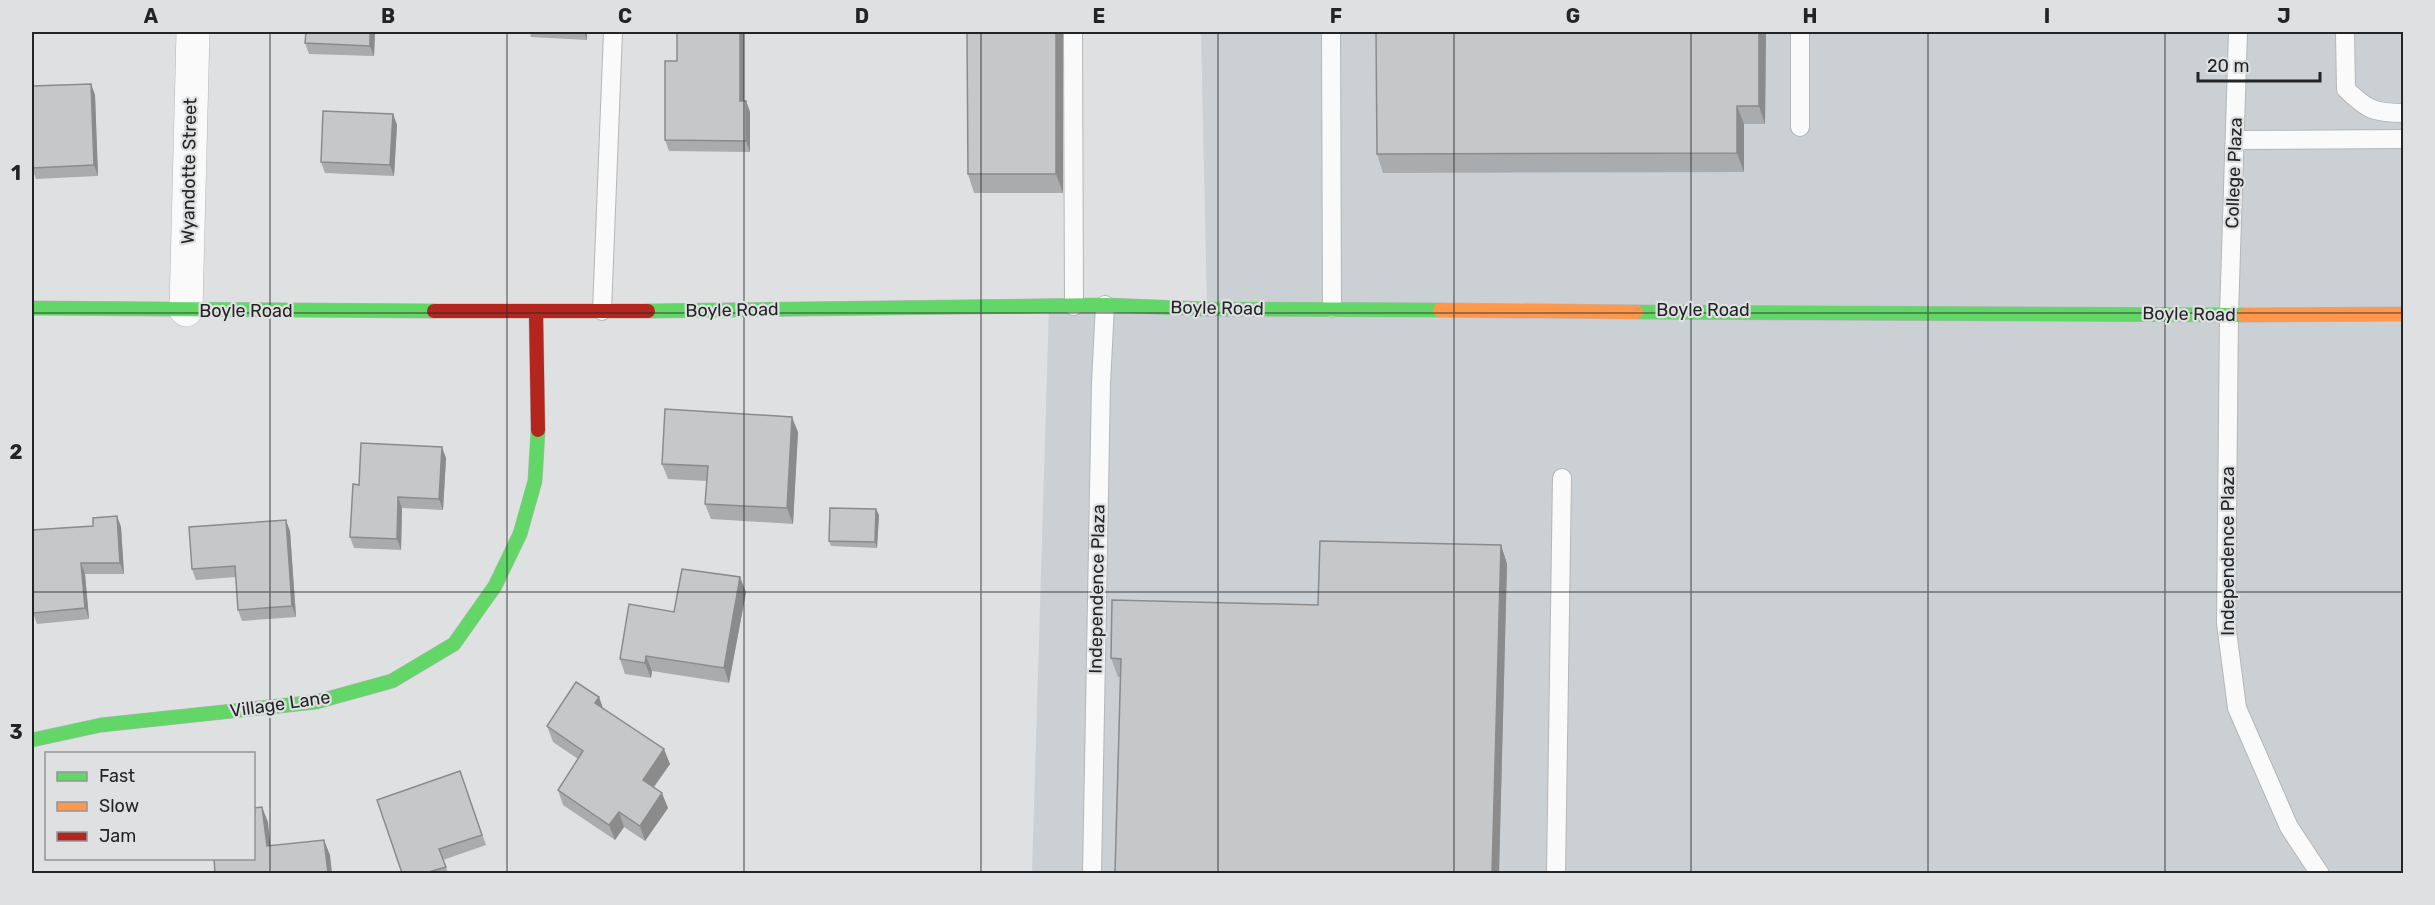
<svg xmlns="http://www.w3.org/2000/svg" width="2435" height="905" font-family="Rubik,sans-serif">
<rect width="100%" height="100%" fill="#dfe0e1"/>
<path fill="#cbd0d4" d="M1201,32H2403V873L1032,874L1049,306L1207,308Z"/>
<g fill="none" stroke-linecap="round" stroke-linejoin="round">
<g stroke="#b5b6b7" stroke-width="20">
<path id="lane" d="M1073,32L1074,306
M1331,32L1332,308
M1800,32V127
M2238,32L2229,315L2226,623L2237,708L2289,827L2320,874
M2345,32L2346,89C2367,110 2374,113 2404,113
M2236,140L2404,139
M602,311L613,32
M1092,874L1101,383L1105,305
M1556,874L1562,478"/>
</g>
<g stroke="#b5b6b7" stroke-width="34">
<path id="street" d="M186,310L193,32"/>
</g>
<g stroke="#b5b6b7" stroke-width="15">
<path id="fast" d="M32,308L434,311
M648,311L1105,305L1207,309L1440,310
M1636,312L2244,315
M32,740L101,725L316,702L392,681L454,644L495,586L520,534L535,481L538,430"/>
</g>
<g stroke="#b5b6b7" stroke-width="15">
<path id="slow" d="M1440,310L1636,312
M2244,315L2404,314"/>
</g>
<g stroke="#b5b6b7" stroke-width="15">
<path id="jam" d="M434,311H648
M536,312L538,430"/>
</g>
<use href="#lane" stroke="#fafafa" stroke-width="18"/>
<use href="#street" stroke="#fafafa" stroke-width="33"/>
<use href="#fast" stroke="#63d668" stroke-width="14"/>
<use href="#slow" stroke="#ff974d" stroke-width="14"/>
<use href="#jam" stroke="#b3261e" stroke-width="14"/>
</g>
<path fill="#aaabac" d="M375,32L374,56L309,54L305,43Z
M530,32H587V40L531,37Z
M677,32H744V101H746L750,112V152L669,151L665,140L677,61Z
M967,32H1063V193H974L968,174Z
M1766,32L1765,124H1744V172L1383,173L1377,154Z
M91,84L95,95L98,176L36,179L32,168Z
M393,114L397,125L394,176L325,173L321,162Z
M798,432L793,524L711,519L705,504L707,481L668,479L662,464Z
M446,458L443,510L402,508L401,550L354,548L350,537L359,485Z
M876,509L879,515L877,548L831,546L829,541Z
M117,516L121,527L124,574H85L89,619L37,624L33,613L93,526Z
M290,531L296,617L242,621L238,610L236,577L196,580L192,569Z
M1501,545L1507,564L1499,873H1115L1120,677H1118L1111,658L1318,605Z
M746,592L729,683L652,671L651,678L625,674L620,659L674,612Z
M599,697L603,708L670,764L654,787L668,808L645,841L624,827L615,840L563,805L558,790L578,759L553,742L547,726Z
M460,771L486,845L443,860L448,873H402Z"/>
<path fill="#8b8b8c" d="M370,32H375L374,56L370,46Z
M584,32H587V40Z
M740,32H744V112L740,101Z
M1056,32H1063V193L1056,174Z
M1759,32H1766L1765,124L1759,106Z
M91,84L95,95L98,176L94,165Z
M746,101L750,112V152L746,141Z
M1737,106L1744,124V172L1737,153Z
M393,114L397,125L394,176L390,165Z
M792,417L798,432L793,524L787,508Z
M442,447L446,458L443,510L439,499Z
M398,497L402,508L401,550L397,539Z
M876,509L879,515L877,548L875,542Z
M117,516L121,527L124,574L120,563Z
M286,520L290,531L296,617L292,606Z
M1501,545L1507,564L1499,873H1492Z
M81,563L85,574L89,619L85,608Z
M740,577L746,592L729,683L724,668Z
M646,656L652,671L651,678L645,663Z
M599,697L604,712L595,703Z
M664,749L670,764L648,795L643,780Z
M662,793L668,808L645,841L640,826Z
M262,807L268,822L272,861L267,846Z
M619,812L624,827L615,840L609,825Z
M324,840L330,855L332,873H328Z"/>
<path fill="#c6c7c8" stroke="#8b8b8c" stroke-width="1.5" d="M306,32H370V46L305,43Z
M677,32H740V101H746V141L665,140V61H677Z
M967,32H1056V174H968Z
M1376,32H1759V106H1737V153L1377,154Z
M91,84L94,165L32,168V86Z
M323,111L393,114L390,165L321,162Z
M665,409L792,417L787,508L705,504L708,466L662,464Z
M361,443L442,447L439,499L398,497L397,539L350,537L353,484L359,485Z
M830,508L876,509L875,542L829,541Z
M117,516L120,563H81L85,608L33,613L32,599V530L93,526V518Z
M286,520L292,606L238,610L235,566L192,569L189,527Z
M1320,541L1501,545L1492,873H1115L1121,659L1111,658L1112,600L1318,605Z
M682,569L740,577L724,668L646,656L645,663L620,659L629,604L674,612Z
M576,682L599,697L595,703L664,749L643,780L662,793L640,826L619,812L609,825L558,790L583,751L547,726Z
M460,771L482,835L439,849L446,867L425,873H402L377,800Z
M262,807L267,846L324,840L328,873H215L214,858H254V808Z"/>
<path fill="none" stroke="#232425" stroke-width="1.5" stroke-opacity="0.55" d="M270,32V874M507,32V874M744,32V874M981,32V874M1218,32V874M1454,32V874M1691,32V874M1928,32V874M2165,32V874M32,313H2404M32,592H2404"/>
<g text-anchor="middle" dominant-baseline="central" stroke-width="4.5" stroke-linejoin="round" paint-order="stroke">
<g font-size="18" fill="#232425" stroke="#dee0e2">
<text transform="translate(189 171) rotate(-89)">Wyandotte Street</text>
<text transform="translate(2234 173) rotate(-88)">College Plaza</text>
<text transform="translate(1217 308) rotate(1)">Boyle Road</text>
<text transform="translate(732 310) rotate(-1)">Boyle Road</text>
<text x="1703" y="310">Boyle Road</text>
<text x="246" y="311">Boyle Road</text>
<text transform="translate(2189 314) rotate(1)">Boyle Road</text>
<text transform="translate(2228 551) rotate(-90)">Independence Plaza</text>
<text transform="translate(1097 589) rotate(-89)">Independence Plaza</text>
<text transform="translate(280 704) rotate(-8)">Village Lane</text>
</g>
</g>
<rect width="2435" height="905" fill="none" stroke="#dee0e2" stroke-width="66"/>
<rect x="45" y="752" width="210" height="108" fill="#dee0e2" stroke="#939596" stroke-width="1.5"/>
<rect x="57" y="772" width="30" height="9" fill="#63d668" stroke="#939596" stroke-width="1.5"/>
<text x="99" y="782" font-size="18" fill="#232425">Fast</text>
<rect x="57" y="802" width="30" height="9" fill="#ff974d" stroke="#939596" stroke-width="1.5"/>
<text x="99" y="812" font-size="18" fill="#232425">Slow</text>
<rect x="57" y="832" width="30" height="9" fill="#b3261e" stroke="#939596" stroke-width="1.5"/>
<text x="99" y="842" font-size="18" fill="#232425">Jam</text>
<path d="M2198 72v9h122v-9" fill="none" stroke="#232425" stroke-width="3"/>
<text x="2207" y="72" font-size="18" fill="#232425" stroke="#dee0e2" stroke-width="4.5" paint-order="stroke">20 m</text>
<rect x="33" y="33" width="2369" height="839" fill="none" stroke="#232425" stroke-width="2"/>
<g font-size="20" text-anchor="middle" font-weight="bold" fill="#232425">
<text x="151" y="23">A</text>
<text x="388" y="23">B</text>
<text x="625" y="23">C</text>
<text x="862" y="23">D</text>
<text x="1099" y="23">E</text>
<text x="1336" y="23">F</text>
<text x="1573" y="23">G</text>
<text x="1810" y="23">H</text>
<text x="2047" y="23">I</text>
<text x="2284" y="23">J</text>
<text x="16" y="180">1</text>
<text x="16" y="459">2</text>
<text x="16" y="739">3</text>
</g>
</svg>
